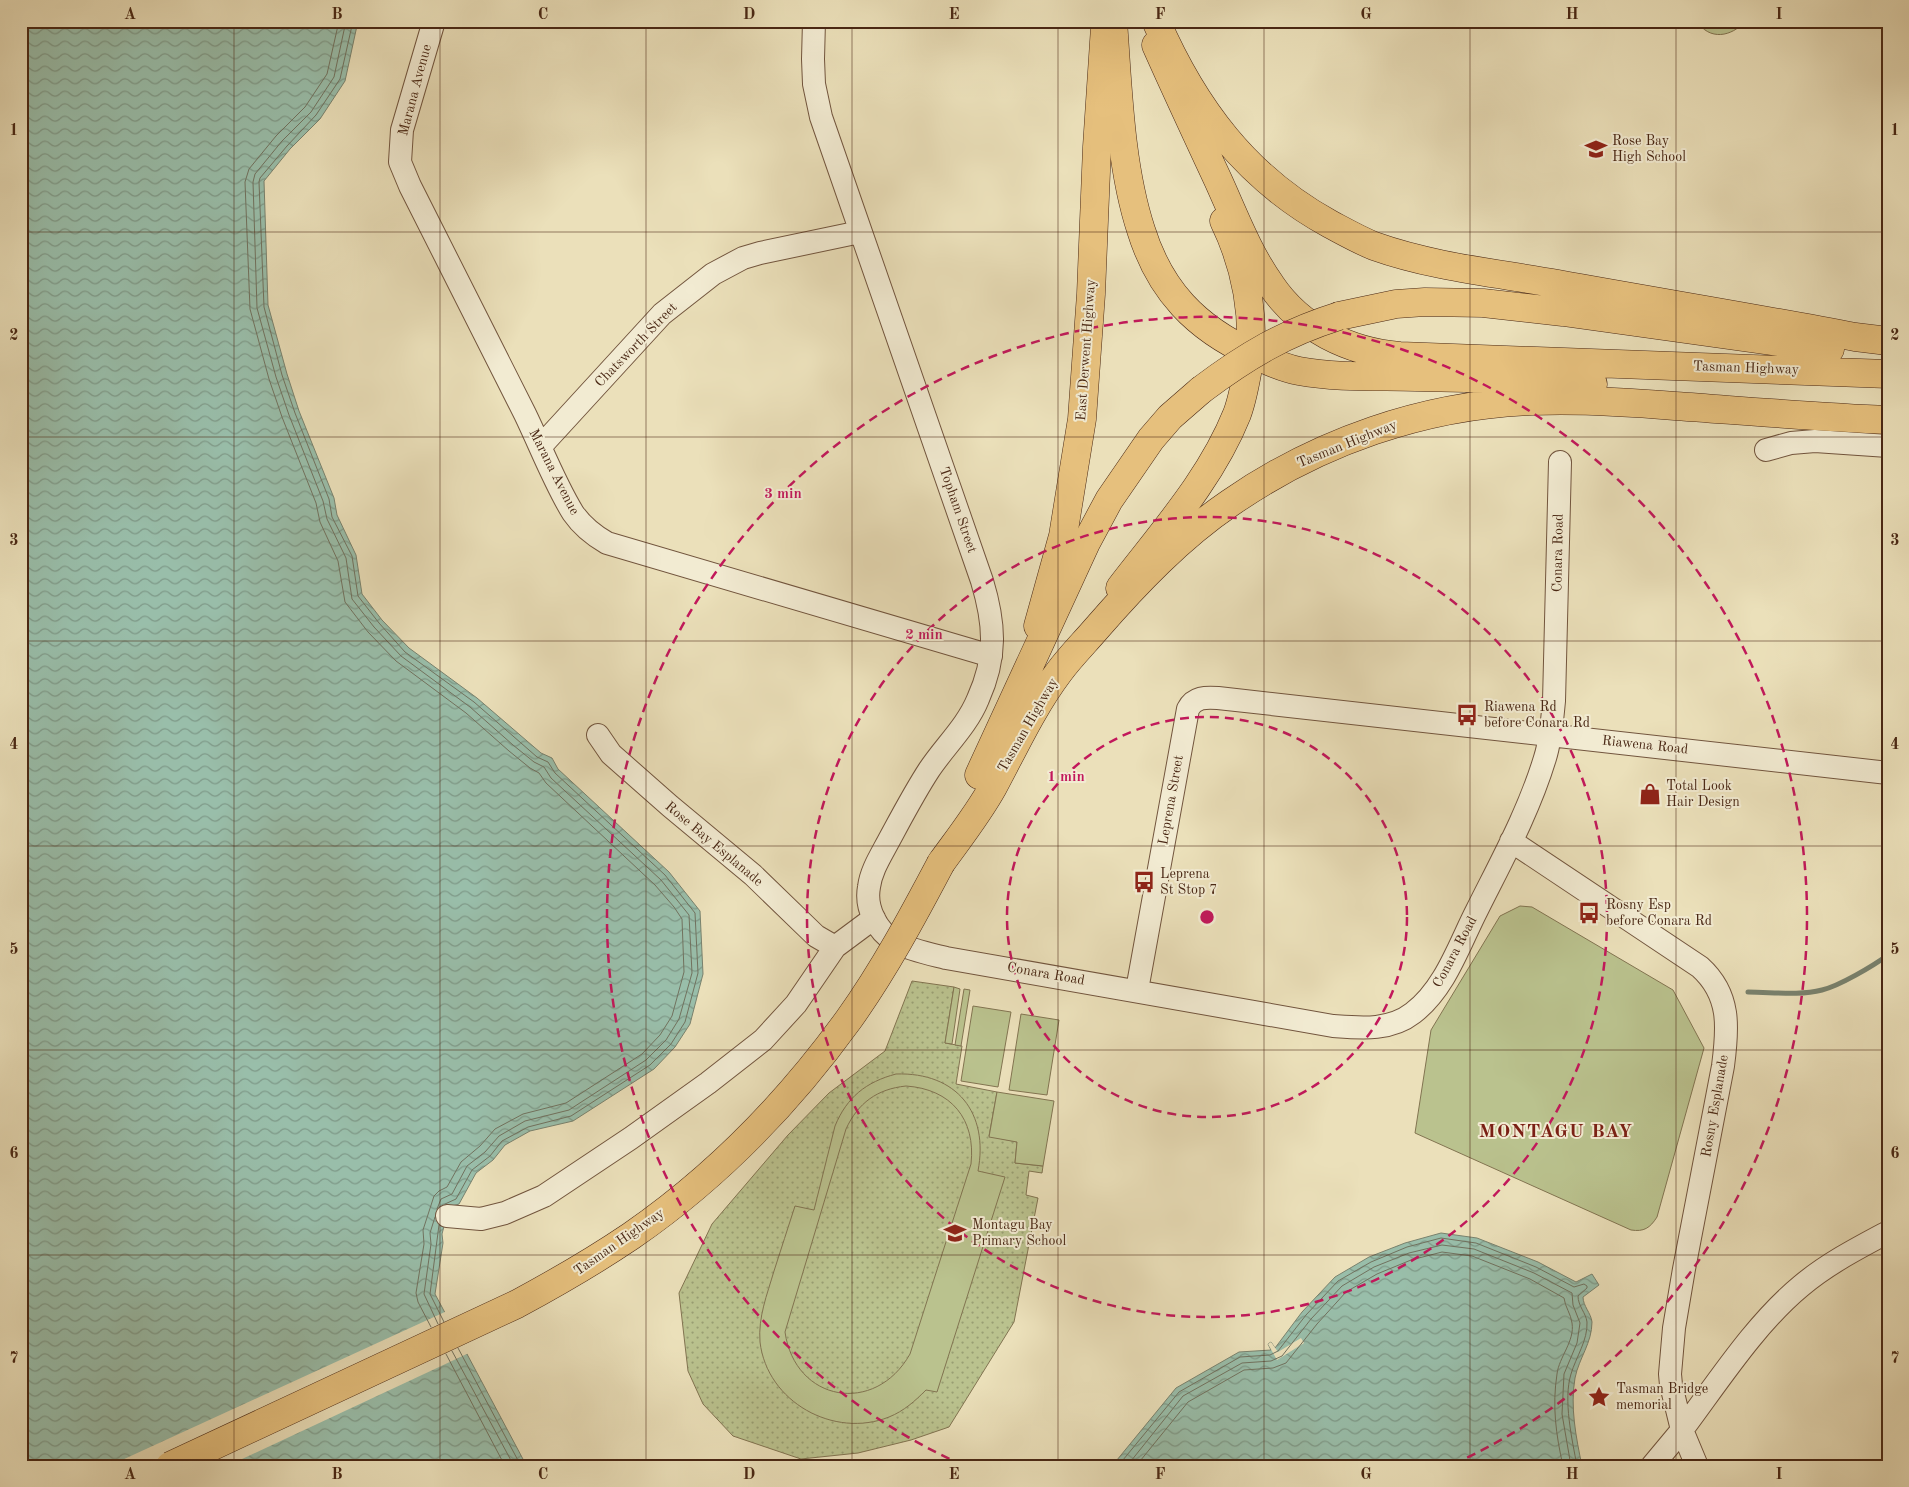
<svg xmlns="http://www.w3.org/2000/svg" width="1909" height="1487" font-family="'Old Standard TT',serif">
<defs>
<pattern id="grass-dots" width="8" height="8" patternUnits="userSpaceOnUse" patternTransform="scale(1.25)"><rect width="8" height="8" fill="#bac28e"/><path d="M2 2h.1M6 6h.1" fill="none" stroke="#999e73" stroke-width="1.8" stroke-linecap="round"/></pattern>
<pattern id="water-waves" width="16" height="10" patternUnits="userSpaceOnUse" patternTransform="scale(1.25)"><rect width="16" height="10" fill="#99beaa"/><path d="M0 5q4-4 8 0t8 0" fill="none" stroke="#7f9a89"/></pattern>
</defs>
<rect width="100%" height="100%" fill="#ebe0ba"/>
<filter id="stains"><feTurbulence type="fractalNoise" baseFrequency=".004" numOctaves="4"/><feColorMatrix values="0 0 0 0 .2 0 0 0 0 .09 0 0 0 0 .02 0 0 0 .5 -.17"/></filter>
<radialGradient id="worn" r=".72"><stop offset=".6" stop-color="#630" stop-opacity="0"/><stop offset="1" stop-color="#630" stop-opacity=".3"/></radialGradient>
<path fill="url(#grass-dots)" stroke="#827451" d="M912,981L954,987L945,1043L962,1046L956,1084L997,1092L989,1136L1017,1142L1015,1163L1043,1166L1042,1173L1029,1171L1026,1195L1038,1198L1014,1322L949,1427L911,1440L858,1453L801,1459L733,1436L703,1404L688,1371L679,1293L712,1224L788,1135L829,1093L885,1051Z"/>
<path fill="#bac28e" stroke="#827451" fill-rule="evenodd" d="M1697,21H1745C1732,37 1709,41 1697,21Z
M1520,906L1532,907L1673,990L1704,1048L1657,1217C1650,1228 1644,1232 1631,1230L1415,1133L1431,1030L1500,916Z
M954,987L960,989L952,1044L945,1043Z
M964,989L970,990L961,1046L955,1045Z
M973,1006L1011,1012L998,1087L961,1081Z
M1021,1014L1059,1020L1047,1095L1009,1090Z
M896,1074C957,1072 989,1113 978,1171L1005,1177L937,1392L926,1390C915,1401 904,1411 889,1417C834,1439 767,1402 760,1342C758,1317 767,1295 774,1271C781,1249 788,1228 795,1206L814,1210L835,1126C847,1097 866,1082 896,1074ZM906,1086C951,1089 976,1119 971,1164L910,1354C875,1416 795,1402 785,1332L846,1129C858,1103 877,1089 906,1086Z
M997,1092L1054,1101L1043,1166L1015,1163L1017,1142L989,1137Z"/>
<path fill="url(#water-waves)" stroke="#79826e" d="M21,21H358L345,81L320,119L290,149L264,181L268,305L287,374L299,411L334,498L337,515L356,555L362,594L382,620L409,648L477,698L541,753L552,758L558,769L669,872L700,911L703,974L690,1024L675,1047L654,1069L573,1121L530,1131L505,1145L493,1160L476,1173L459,1204L449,1207L442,1234L443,1243L435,1294L524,1461L529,1466H21Z
M1441,1233L1477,1238L1538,1262L1576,1282L1592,1274L1599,1285L1583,1297C1583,1306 1591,1313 1592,1322C1592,1343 1579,1358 1575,1378C1570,1407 1576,1437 1582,1466H1112L1176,1388L1239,1352L1271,1350L1268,1344L1271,1342L1275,1348L1302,1312L1335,1277L1369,1257L1405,1243Z"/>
<path fill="#ebe0ba" d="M447,1311L469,1353L227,1466H109Z
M1301,1338L1304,1343L1277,1360L1268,1344L1271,1342L1278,1352Z"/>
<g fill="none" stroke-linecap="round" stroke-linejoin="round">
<path stroke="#71725f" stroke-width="1" d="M339,21L327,74L305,107L276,136L249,169L245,182L250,309L269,379L282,417L316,503L320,522L338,561L345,602L368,632L396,661L466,713L509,751L530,768L539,773L546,783L655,885L674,907L682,919L684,972L672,1016L660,1035L642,1054L566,1103L523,1114L495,1129L480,1146L461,1162L447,1187L439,1191L434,1196L423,1230L424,1244L416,1293L418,1302L431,1327
M346,21L334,77L311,112L282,141L255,174L253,182L257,308L276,377L289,415L323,501L327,519L346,558L352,599L374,627L401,656L470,707L513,745L534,762L544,767L551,778L661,880L689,915L692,973L679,1019L666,1040L646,1060L569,1110L525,1121L499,1136L485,1152L467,1166L452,1194L441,1199L437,1209
M353,21L340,79L316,115L287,146L260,178L259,182L264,307L282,375L295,413L329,499L332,517L352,556L358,596L379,623L405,652L474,702L537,757L548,762L555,773L665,875L695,913L698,973L685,1022L671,1044L650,1065L571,1116L528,1127L502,1141L490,1156L472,1170L456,1199L445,1204
M435,1217L430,1233L431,1244L424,1294L438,1324
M439,1225L430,1294L444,1322
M458,1348L521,1466
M452,1351L514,1466
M446,1354L505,1466
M1118,1466L1179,1392L1240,1357L1270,1355L1278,1351L1306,1315L1338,1281L1371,1262L1407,1247L1441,1238L1476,1243L1536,1267L1574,1287L1584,1284L1587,1286V1288L1578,1296C1578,1306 1586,1313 1587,1322C1588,1340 1576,1357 1571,1374C1563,1400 1572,1439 1577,1466
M1127,1466L1183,1396L1242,1363L1271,1361L1282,1356L1311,1319L1342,1286L1374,1267L1409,1253L1442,1245L1474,1249L1534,1273L1572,1293L1573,1305L1580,1323L1577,1343L1564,1374L1562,1414L1571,1466
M1136,1466L1188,1402L1244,1370L1273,1368L1286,1363L1317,1324L1346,1292L1377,1274L1411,1260L1442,1252L1472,1256L1530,1279L1564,1298C1565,1307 1571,1314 1572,1323C1575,1341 1559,1357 1557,1374C1552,1406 1556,1435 1563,1466"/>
<path stroke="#79826e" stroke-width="5" d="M1748,992C1772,992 1799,996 1822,990C1839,986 1873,966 1888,955"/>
<g stroke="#72553e" stroke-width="24">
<path id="minor" d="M434,21L402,130L400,162L410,186C448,262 487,338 525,414C540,445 555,484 573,513C582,526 593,535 607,543L991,656
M814,21L813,59L814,84L821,117L982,581C995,624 997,657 978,699C967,726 945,746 929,770C914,793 901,818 888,842C880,857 871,871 869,887C865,908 877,931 895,942C910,950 930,954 946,958L1333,1026C1361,1028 1390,1031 1413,1013C1445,989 1459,945 1477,910C1502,860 1529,811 1545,758C1551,739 1552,720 1554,701L1560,462
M541,446L662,314L713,274L743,258L760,253L860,232
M1766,450L1791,443L1815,441L1888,446
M598,735L611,754L670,806L753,875L816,936L835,947
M1511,841L1700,967C1731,995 1728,1028 1723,1066L1684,1269L1674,1328L1670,1374L1671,1385L1682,1430L1652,1466
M1137,990L1188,709C1194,697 1206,697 1218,698L1888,773
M447,1216L481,1219L505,1213L544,1196L631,1138L708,1083L763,1040L796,1004L835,947L874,918
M1697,1466L1682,1430C1718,1382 1755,1324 1801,1286C1827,1264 1858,1248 1888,1232"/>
</g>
<g stroke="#492714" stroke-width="29">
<path id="major" d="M1224,221C1242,258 1252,301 1251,343
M1120,588C1162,533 1211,479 1237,414C1243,398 1246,380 1249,362
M1038,626L1063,536L1082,419L1091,294L1097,147L1105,27"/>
</g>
<g stroke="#492714" stroke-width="29">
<path id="highway" d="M1113,21C1118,88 1120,166 1141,230C1160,291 1196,328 1253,354C1268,361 1283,368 1299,371C1337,378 1377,376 1416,377C1475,378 1534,378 1593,384
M1156,21C1194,108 1246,178 1330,224C1345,232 1359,240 1374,246C1433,267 1496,273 1558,284C1657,302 1756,318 1855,337L1888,341
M1156,45C1176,90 1197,135 1218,180C1234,215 1248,253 1271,285C1300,328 1349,352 1400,356L1888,374
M1339,316L1396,304L1425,302L1483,303L1563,312L1830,349
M979,775L1086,543L1109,500L1151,439L1170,417L1201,390
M941,863C959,838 978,814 993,787C1014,748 1032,708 1059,672C1070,657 1084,643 1096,629C1136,583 1180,537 1230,503C1318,442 1424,405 1531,401C1579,399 1628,402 1675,406C1746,411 1817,417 1888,420"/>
</g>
<use href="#minor" stroke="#f2ebd2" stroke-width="22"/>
<use href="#major" stroke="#e6c07d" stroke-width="28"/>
<use href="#highway" stroke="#e6c07d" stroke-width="28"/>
<g stroke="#492714" stroke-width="29" stroke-linecap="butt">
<path id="highway-bridge" d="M1201,390C1246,356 1285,333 1339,316
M170,1466L517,1304C556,1283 594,1261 631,1236C715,1178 789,1102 849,1019C884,970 913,916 941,863"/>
</g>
<use href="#highway-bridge" stroke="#e6c07d" stroke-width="28"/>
</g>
<path fill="none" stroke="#492714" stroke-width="1" stroke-opacity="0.55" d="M234,21V1466M440,21V1466M646,21V1466M852,21V1466M1058,21V1466M1264,21V1466M1470,21V1466M1676,21V1466M21,232H1888M21,437H1888M21,641H1888M21,846H1888M21,1050H1888M21,1255H1888"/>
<g fill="none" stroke="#c2185b" stroke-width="2.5" stroke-dasharray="9 6">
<circle cx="1207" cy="917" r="200"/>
<circle cx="1207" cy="917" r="400"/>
<path d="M963 1465A600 600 0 1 1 1451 1465"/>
</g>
<defs>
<g id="school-bare" transform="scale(1.725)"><path d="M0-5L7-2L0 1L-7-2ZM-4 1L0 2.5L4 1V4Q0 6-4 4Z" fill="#8f2418" stroke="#f2ebd2" stroke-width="2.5" paint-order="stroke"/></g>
<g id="bus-bare" transform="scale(1.725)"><path d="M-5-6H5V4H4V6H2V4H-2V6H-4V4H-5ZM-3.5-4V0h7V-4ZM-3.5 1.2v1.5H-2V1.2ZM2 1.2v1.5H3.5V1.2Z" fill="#8f2418" stroke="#f2ebd2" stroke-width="2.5" paint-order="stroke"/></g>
<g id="shop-bare" transform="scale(1.725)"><path d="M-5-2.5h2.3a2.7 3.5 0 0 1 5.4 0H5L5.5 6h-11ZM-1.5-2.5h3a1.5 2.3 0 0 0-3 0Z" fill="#8f2418" stroke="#f2ebd2" stroke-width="2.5" paint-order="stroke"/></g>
<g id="sight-bare" transform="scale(1.725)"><path d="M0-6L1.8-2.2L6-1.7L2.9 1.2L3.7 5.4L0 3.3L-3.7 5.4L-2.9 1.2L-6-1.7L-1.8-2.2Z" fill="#8f2418" stroke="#f2ebd2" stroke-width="2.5" paint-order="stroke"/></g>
</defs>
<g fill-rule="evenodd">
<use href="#school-bare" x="1596" y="149"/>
<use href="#bus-bare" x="1467" y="715"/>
<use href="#shop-bare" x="1650" y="794"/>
<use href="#bus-bare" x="1144" y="882"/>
<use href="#bus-bare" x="1589" y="913"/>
<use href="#school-bare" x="955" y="1233"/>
<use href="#sight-bare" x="1599" y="1397"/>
</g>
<g text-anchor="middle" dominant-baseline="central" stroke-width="4" stroke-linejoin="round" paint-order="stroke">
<g font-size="14" fill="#492714" stroke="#f2ebd2">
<text transform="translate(415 90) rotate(-75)">Marana Avenue</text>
<text transform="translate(636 345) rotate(-46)">Chatsworth Street</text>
<text transform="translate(1086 350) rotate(-86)">East Derwent Highway</text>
<text transform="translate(1746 368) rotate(2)">Tasman Highway</text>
<text transform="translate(1347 444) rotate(-22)">Tasman Highway</text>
<text transform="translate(554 472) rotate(63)">Marana Avenue</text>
<text transform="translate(958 510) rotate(71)">Topham Street</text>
<text transform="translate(1558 553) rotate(-89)">Conara Road</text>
<text transform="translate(1028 725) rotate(-60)">Tasman Highway</text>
<text transform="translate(1645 745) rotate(6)">Riawena Road</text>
<text transform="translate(1171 800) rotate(-80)">Leprena Street</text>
<text transform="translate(714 844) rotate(40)">Rose Bay Esplanade</text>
<text transform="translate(1455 952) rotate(-62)">Conara Road</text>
<text transform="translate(1046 974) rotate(10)">Conara Road</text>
<text transform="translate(1715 1106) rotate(-80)">Rosny Esplanade</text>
<text transform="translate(619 1242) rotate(-35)">Tasman Highway</text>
</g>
<g font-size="14" fill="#492714" stroke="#f2ebd2" text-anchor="start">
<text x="1612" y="141">Rose Bay<tspan x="1612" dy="16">High School</tspan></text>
<text x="1484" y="707">Riawena Rd<tspan x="1484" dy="16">before Conara Rd</tspan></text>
<text x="1666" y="786">Total Look<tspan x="1666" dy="16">Hair Design</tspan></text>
<text x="1160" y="874">Leprena<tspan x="1160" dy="16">St Stop 7</tspan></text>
<text x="1606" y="905">Rosny Esp<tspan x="1606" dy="16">before Conara Rd</tspan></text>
<text x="972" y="1225">Montagu Bay<tspan x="972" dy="16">Primary School</tspan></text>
<text x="1616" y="1389">Tasman Bridge<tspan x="1616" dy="16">memorial</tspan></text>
</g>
<g font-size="19" font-weight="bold" letter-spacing="1" fill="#7a1f14" stroke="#f2ebd2">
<text x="1556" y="1132">MONTAGU BAY</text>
</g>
</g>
<circle cx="1207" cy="917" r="8" fill="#c2185b" stroke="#f2ebd2" stroke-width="2.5"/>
<g font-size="15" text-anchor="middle" font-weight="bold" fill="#c2185b" stroke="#f2ebd2" stroke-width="4" stroke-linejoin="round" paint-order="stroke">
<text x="783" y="498">3 min</text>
<text x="924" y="639">2 min</text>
<text x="1066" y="781">1 min</text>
</g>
<rect width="1909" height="1487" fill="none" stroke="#ebe0ba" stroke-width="55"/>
<rect x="28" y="28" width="1854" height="1432" fill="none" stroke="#492714" stroke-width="2"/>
<g font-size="16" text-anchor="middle" font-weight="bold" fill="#492714">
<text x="130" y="19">A</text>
<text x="337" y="19">B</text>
<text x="543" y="19">C</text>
<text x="749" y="19">D</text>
<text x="954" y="19">E</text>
<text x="1160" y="19">F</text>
<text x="1366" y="19">G</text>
<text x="1572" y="19">H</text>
<text x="1779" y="19">I</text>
<text x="14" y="135">1</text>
<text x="1895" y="135">1</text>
<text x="14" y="340">2</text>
<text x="1895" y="340">2</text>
<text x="14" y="545">3</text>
<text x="1895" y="545">3</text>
<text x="14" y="749">4</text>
<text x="1895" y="749">4</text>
<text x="14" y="954">5</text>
<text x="1895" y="954">5</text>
<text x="14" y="1158">6</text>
<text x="1895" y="1158">6</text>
<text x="14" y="1363">7</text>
<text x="1895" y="1363">7</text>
<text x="130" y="1479">A</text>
<text x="337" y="1479">B</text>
<text x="543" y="1479">C</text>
<text x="749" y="1479">D</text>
<text x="954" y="1479">E</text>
<text x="1160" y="1479">F</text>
<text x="1366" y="1479">G</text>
<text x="1572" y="1479">H</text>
<text x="1779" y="1479">I</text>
</g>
<rect width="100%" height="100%" filter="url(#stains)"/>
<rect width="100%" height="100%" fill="url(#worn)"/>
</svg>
